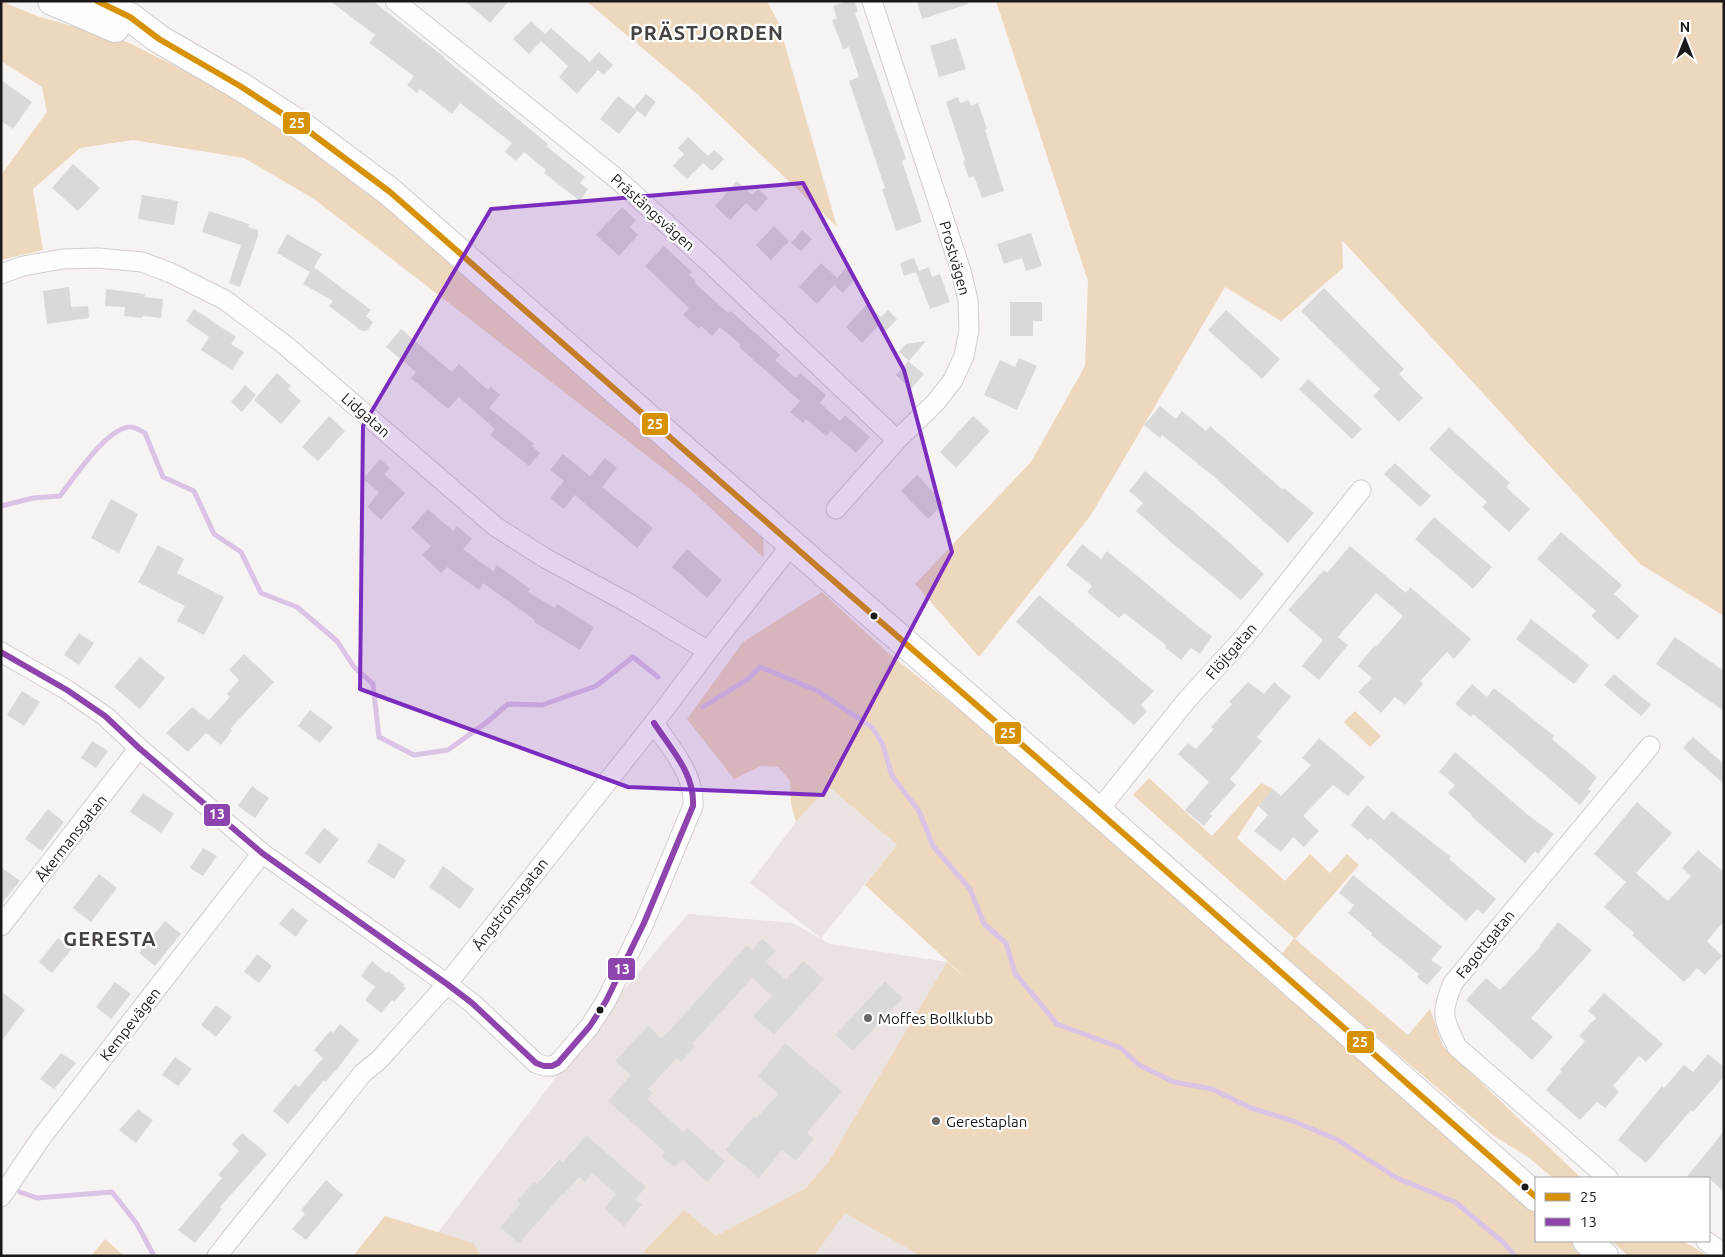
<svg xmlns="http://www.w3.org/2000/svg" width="1725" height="1257" font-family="Ubuntu,sans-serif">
<rect width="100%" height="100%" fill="#f7f3f3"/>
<path fill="#ebe2e2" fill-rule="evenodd" d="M828,786L897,845L821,938L750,883L796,822Z
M688,914L793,923L830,944L947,962L1180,1169L1138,1256H420L617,997ZM885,981L903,998L853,1051L835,1035ZM785,1043L842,1091L814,1124L795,1123L814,1139L796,1161L782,1150L759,1178L726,1150L754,1116L763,1123L771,1103L778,1094L758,1076ZM586,1135L646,1187L635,1200L642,1206L624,1225L604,1208L616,1194L592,1173L585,1181L579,1177L563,1195L558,1191L532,1223L535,1226L519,1244L500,1227L520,1204L517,1201L534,1182L539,1186L542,1177L558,1159L572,1171L570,1153Z"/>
<path fill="#eed8bd" d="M1,1L37,16L127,42L235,96L403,216L763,534L764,558L690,489L314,199L244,158L133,140L80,148L33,189L43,250L1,260V175L47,112L42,87L1,61Z
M586,1H767L779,24L837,227L697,94Z
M996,1H1724V616L1640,564L1342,240L1343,268L1281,321L1225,287L1091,515L979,657L915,584L1031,462L1085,366L1088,281Z
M822,592L888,653L1009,749L1536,1208V1241H1573L1590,1256H921L845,1213L814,1256H643L645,1250L684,1210L716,1236L806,1188L829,1161L947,962L971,983L865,885L897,845L828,786L796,822L791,804L790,781L778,767L761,766L734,779L687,719L743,642Z
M1355,711L1381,736L1370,747L1344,722Z
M1149,778L1212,836L1261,783L1273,789L1258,806L1237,838L1285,881L1310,854L1330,873L1347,854L1359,865L1295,939L1408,1035L1430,1009L1443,1046L1581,1178H1553L1528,1157L1494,1136L1281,955L1294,938L1133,795Z
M385,1216L473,1243L481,1256H353Z
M105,1239L124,1256H91Z
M1612,1241H1683L1705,1254L1704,1256H1628Z"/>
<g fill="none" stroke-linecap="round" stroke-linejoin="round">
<path stroke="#dac3e5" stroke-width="5" d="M1,506L33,498L60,496C73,479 108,426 131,427C135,427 141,431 145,433L163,477L194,491L214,534L241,552L261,593L297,607L337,641L354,667L373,684L379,737L414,755L448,750L487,722L508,704L542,705L596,686L633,657L658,677
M703,707L748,679L760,667L818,691L873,728L883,745L892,776L919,811L933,846L970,889L984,924L1006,943L1015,973L1057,1024L1121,1048L1139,1065L1174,1082L1212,1089L1251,1108L1293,1121L1338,1140L1397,1178L1455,1202L1504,1243L1515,1256
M20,1192L37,1198L112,1192L137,1224L154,1256"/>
</g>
<path fill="#dbd8d9" d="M330,1H373L444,57V58L548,144L546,146L585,177L580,183L588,189L580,201L544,173L546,170L524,152L516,161L505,152L512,143L460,103L452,114L420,89L417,93L407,85L414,76L369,43L375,35Z
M465,1H509L490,23Z
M847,1H854L858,11L855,13L906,159L902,161L922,222L896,231L882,189L885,188L849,81L859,77L849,47L843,49L832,20L837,18L833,6Z
M917,1H968V4L922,19Z
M531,21L545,34L551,28L590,62L599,52L613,65L604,75L598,70L577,94L559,77L568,66L541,41L529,54L513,39Z
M956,38L966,69L939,77L930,46Z
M1,80L32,102L13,129L1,121Z
M646,94L656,102L645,117L634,108Z
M618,96L637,111L619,134L600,119Z
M958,97L960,103L969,100L971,106L978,103L987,129L985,130L1004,191L982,198L974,176L969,178L963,161L965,160L946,102Z
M688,137L708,156L714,150L724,159L712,171L703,163L687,179L673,166L684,154L678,148Z
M73,164L100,188L78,211L52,188Z
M737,181L752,195L758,189L768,198L756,212L746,203L730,220L715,206Z
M142,195L178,201L174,225L138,219Z
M622,207L636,220L630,227L638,235L619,256L596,235Z
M209,211L249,224L248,227L258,230V236L240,287L229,283L241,245L202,232Z
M774,226L789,241L771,260L756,245Z
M802,230L812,239L801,251L791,243Z
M1031,233L1042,266L1026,271L1022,258L1004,264L997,244Z
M287,234L322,254L314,267L371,310L366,316L373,322L367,331H362L329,306L333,301L303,284L310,272L277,253Z
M664,246L692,272L689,275L696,281L695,283L728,313L731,311L780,355L775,360L796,378L800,373L826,395L820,403L840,421L845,415L870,437L856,453L831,431L826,436L806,419L803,423L790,412L800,401L739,347L741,345L720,327L712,336L701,326L699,329L683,315L689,308L645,266Z
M914,258L919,271L904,276L900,263Z
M821,263L837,278L846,268L856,278L843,293L834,285L817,304L799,287Z
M929,267L932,277L940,274L950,302L930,309L916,272Z
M69,287L71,307L88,306L89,318L47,324L43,291Z
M1324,288L1404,369L1399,374L1423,398L1399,422L1373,396L1380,389L1301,311Z
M106,289L145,294L144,297L163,299L161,318L143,316L142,318L124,316L125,307L105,306Z
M1010,302H1042V321H1033V336H1010Z
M867,304L881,317L888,310L897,319L886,331L879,325L862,343L846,327Z
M194,309L236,337L231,344L244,352L232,370L201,350L209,337L186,321Z
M1226,310L1280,359L1262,379L1208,330Z
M401,329L452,372L459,364L488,390L491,386L500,395L489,408L534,444L532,446L540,453L529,466L490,435L495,429L459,397L448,409L411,378L416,372L386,347Z
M926,341L909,361L899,352L906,344Z
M1019,358L1037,366L1017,410L984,395L1000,360L1015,367Z
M908,361L924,374L911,389L896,375Z
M277,373L291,386L288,389L301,401L281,424L254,400Z
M1308,379L1362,429L1352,439L1299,389Z
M245,385L256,395L242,412L231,402Z
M1160,406L1176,419L1182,411L1206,431L1210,426L1283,490L1284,488L1314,513L1288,543L1212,475L1162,435L1160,438L1144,425Z
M329,416L345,431L318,461L302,447Z
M973,416L990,431L956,468L940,452Z
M1449,427L1510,483L1506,487L1530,509L1509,532L1482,507L1487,502L1429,449Z
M563,454L590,476L605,458L617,468L602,487L653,528L637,548L575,495L564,509L550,498L564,481L550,470Z
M380,459L390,468L384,474L405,493L381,520L367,507L379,492L363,479Z
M1395,463L1431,496L1420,507L1384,474Z
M1145,471L1218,532L1264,574L1241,600L1172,543L1136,511L1143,503L1129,491Z
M917,475L944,503L928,519L901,491Z
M111,499L138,514L119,553L91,538Z
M428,509L453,531L457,526L472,539L463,549L493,571L497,565L530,589L528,592L555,608L557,604L594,627L580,650L534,622L535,620L483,583L479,590L447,567L441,573L422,555L431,546L411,528Z
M1434,517L1492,567L1473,589L1415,539Z
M1561,532L1622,585L1614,594L1639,616L1618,640L1591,616L1596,611L1537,559Z
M1082,544L1101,559L1107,551L1198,626L1212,636L1200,654L1191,648L1181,660L1165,647L1166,645L1124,613L1119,618L1087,592L1092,586L1066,565Z
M158,545L184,559L177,573L224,597L204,635L177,621L185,606L138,582Z
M1350,546L1406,593L1410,587L1471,639L1454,659L1447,652L1420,681L1423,684L1405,705L1395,697L1381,713L1358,692L1372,678L1358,666L1375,645L1377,646L1403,616L1376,593L1338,637L1348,645L1319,680L1302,666L1323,640L1288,610L1324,570L1327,573Z
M687,549L722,580L707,598L672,567Z
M1039,595L1154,691L1141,705L1147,711L1134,725L1016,622Z
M1531,619L1589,665L1574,684L1516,639Z
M79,633L94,643L79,665L64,655Z
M1675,637L1724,671V711L1656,664Z
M244,654L274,682L230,729L232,731L221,745L206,733L188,752L166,733L192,707L209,720L230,697L227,694L239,680L229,670Z
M140,657L165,678L140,709L114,687Z
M1614,674L1651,705L1641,716L1604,685Z
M1248,682L1264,694L1274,682L1291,697L1257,737L1262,741L1230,779L1236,785L1210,814L1212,816L1204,826L1185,810L1209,782L1178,754L1188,743L1196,749L1214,729L1211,727L1232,704L1229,702Z
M1472,684L1487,697L1494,688L1554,736L1552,739L1597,777L1588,789L1591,791L1580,805L1473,714L1471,717L1455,704Z
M22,691L40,702L24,726L7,715Z
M310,710L333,727L320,743L298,726Z
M1693,737L1724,764V784L1683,748Z
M1319,738L1365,777L1348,796L1333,785L1303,816L1319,831L1304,847L1293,837L1281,852L1254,831L1268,815L1258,806L1273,789L1281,796L1311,765L1302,758Z
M92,741L108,751L96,768L81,758Z
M1455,752L1528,815L1554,834L1538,854L1535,851L1525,863L1471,816L1472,815L1448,793L1455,785L1439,772Z
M252,786L269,798L255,818L238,806Z
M143,793L174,814L161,833L130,812Z
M1637,802L1672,833L1636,873L1668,901L1691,876L1682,868L1698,850L1724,872V921L1707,941L1722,956L1705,975L1697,968L1684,982L1632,935L1634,933L1604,907L1626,882L1594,854Z
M1367,805L1384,820L1392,811L1451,857L1449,859L1496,899L1483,914L1477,909L1466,921L1370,838L1368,840L1351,825Z
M48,809L64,822L42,851L25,839Z
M324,828L339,839L320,864L305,853Z
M379,843L406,860L394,879L367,862Z
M203,848L217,856L203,876L190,868Z
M443,866L474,889L460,909L429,887Z
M1,867L20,881L1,904Z
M99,874L117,888L91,922L73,908Z
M1353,875L1442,947L1431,960L1442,968L1427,985L1417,977L1419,974L1371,935L1372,933L1348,913L1354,905L1339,893Z
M292,908L308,920L296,937L279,924Z
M165,921L181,934L155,966L139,953Z
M1558,922L1592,950L1531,1018L1553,1037L1532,1060L1466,1000L1486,978L1500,990L1541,946L1540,945Z
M58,938L72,949L52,973L39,962Z
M762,939L776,951L766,962L786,980L803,961L824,979L774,1035L753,1016L772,996L752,978L692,1044L695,1046L681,1062L677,1058L648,1089L653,1093L647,1099L683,1132L687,1128L725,1161L707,1182L682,1159L674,1167L661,1156L665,1152L608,1101L631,1075L615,1061L648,1026L662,1039L747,945L752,950Z
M257,954L272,966L259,983L244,972Z
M372,961L386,973L388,971L404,984L403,986L406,988L394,1002L392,1000L381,1013L365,1000L375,987L361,976Z
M885,981L903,998L853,1051L835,1035Z
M115,982L131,994L111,1019L96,1007Z
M1,991L25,1010L1,1042Z
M1604,993L1663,1044L1646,1062L1639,1056L1613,1086L1619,1092L1605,1108L1597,1102L1580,1120L1546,1090L1562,1071L1560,1070L1585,1041L1579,1036L1596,1018L1588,1011Z
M216,1005L232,1017L216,1037L201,1025Z
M340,1024L359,1040L338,1068L325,1082L324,1080L288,1124L273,1111L295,1084L299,1087L323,1058L314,1050L331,1030L333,1033Z
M785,1043L842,1091L807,1133L814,1139L796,1161L782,1150L759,1178L725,1150L754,1116L757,1118L778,1094L758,1076Z
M61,1053L76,1063L54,1089L40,1079Z
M1708,1054L1724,1067V1076L1693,1112L1691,1110L1646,1163L1618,1140L1662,1086L1664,1088L1684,1065L1693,1072Z
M175,1057L192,1069L178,1086L162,1075Z
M138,1109L153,1120L136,1143L119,1130Z
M1724,1131V1192L1709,1178H1686Z
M242,1133L267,1154L220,1207L222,1209L195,1243L178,1230L222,1178L218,1175L239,1151L232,1144Z
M586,1135L646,1187L635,1200L642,1205L624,1226L604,1208L616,1194L592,1173L585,1182L579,1177L563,1195L562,1194L519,1244L500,1227L520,1204L517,1201L534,1182L537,1184L559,1159L563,1162Z
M326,1180L343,1195L306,1240L292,1229L305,1214L301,1210Z"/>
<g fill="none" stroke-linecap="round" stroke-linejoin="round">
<g stroke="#d0cdce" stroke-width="21">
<path id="minor" d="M395,1L617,179L712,265L897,440
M1,274L23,266L63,259L98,258L142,262L171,273L225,300L285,345L496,527L545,558L630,604L708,651
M836,509L897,440L936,402L953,380L964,356L969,330L968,300L961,271L872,1
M1,652L67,690L105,716L139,748L262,853L447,984L472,1003L536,1063L544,1066H552L558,1063L590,1026L606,1001L644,923L693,806C695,774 671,749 654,723
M1098,811L1186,701L1246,635L1361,490
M1,926L139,748
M1608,1178L1457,1047C1443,1018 1440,1014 1453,983L1650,746
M1,1197L41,1138L262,853
M1706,1241L1724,1254
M217,1256L363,1073L379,1060L447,984L654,723L708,651L792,544"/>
</g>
<g stroke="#d0cdce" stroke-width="30">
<path id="secondary" d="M52,1L115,28
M97,1L130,17L159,39L240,86L303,127L390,192L827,575L1098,811L1536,1197
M1587,1241L1604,1256"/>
</g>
<use href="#minor" stroke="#fefdfd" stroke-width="19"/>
<use href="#secondary" stroke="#fefdfd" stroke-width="28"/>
<g stroke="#fff" stroke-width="10">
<path id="bus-1" d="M97,1L130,17L159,39L240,86L303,127L390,192L827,575L1098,811L1536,1197"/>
</g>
<g stroke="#fff" stroke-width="10">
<path id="bus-2" d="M1,652L67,690L105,716L139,748L262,853L447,984L472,1003L536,1063L544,1066H552L558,1063L590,1026L606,1001L644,923L693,806C695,774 671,749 654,723"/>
</g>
<use href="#bus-1" stroke="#d69104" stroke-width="6"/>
<use href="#bus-2" stroke="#8e44ad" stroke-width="6"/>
</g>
<path fill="#7b2cbf" fill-opacity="0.2" stroke="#7b2cbf" stroke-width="4" stroke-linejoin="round" d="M803,183L904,370L952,552L823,795L628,787L360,689L363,426L491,209Z"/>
<g fill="#1b1919" stroke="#fff" stroke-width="2">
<circle cx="874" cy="616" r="4.5"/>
<circle cx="600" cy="1010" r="4.5"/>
<circle cx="1525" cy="1187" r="4.5"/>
</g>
<g fill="#686565" stroke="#fff" stroke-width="2">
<circle cx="868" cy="1018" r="5"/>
<circle cx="936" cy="1121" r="5"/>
</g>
<g text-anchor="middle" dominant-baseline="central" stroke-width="4.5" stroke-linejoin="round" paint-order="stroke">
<g font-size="15" fill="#1b1919" stroke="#fff">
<text transform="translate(653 212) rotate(42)">Prästängsvägen</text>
<text transform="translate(955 258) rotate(74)">Prostvägen</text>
<text transform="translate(366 415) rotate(41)">Lidgatan</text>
<text transform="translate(1231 651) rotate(-49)">Flöjtgatan</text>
<text transform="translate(71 838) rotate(-52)">Åkermansgatan</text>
<text transform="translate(510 904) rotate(-52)">Ångströmsgatan</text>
<text transform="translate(1485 944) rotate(-51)">Fagottgatan</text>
<text transform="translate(130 1024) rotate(-52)">Kempevägen</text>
</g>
<g font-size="15" fill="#1b1919" stroke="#fff" text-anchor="start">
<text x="878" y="1018">Moffes Bollklubb</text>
<text x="946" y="1121">Gerestaplan</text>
</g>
<g font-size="20" font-weight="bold" letter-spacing="1" fill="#474242" stroke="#fff">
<text x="707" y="32">PRÄSTJORDEN</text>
<text x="110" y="938">GERESTA</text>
</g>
</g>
<g stroke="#fff" stroke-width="2">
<rect x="282" y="111" width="29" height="24" rx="5" fill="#d69104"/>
<rect x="641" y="412" width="28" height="24" rx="5" fill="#d69104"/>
<rect x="994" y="721" width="28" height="24" rx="5" fill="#d69104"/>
<rect x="203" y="803" width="28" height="24" rx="5" fill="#8e44ad"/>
<rect x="607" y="957" width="29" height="24" rx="5" fill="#8e44ad"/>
<rect x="1346" y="1030" width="29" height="24" rx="5" fill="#d69104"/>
</g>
<g font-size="14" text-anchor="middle" font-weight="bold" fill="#fff">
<text x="297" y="128">25</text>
<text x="655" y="429">25</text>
<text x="1008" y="738">25</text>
<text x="217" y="819">13</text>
<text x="622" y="974">13</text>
<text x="1360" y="1047">25</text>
</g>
<rect width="1725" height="1257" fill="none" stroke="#1b1919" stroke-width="5"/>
<rect x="1535" y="1177" width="175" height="65" fill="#ffffff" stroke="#a4a3a3"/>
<rect x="1545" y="1193" width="25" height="8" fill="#d69104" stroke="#a4a3a3"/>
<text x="1580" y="1202" font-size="15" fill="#1b1919">25</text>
<rect x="1545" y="1218" width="25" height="8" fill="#8e44ad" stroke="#a4a3a3"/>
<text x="1580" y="1227" font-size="15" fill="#1b1919">13</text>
<g transform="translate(1685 40)" stroke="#ffffff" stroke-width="4" paint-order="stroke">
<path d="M0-4L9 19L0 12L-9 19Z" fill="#1b1919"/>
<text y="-8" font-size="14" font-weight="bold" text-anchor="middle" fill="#1b1919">N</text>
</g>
</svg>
